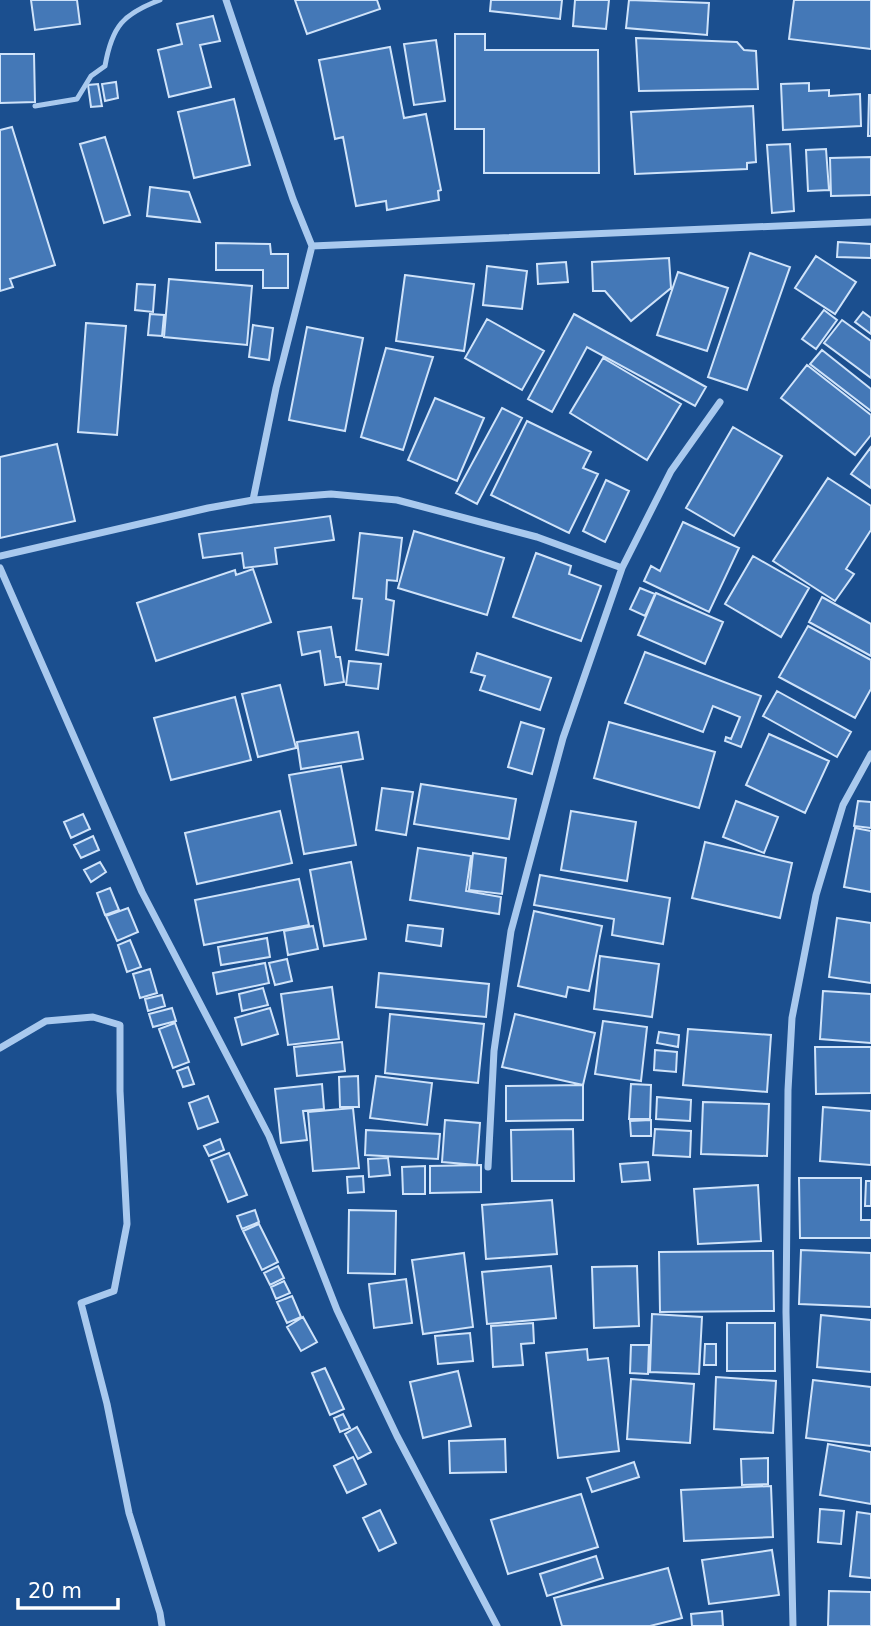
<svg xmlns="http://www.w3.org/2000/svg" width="871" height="1626" font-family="'DejaVu Sans',sans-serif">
<rect width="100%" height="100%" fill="#1b4f8f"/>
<path fill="#4478b7" stroke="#cfe3fa" stroke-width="2" d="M31,0H77L80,24L35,30Z
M295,0H377L380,9L307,34Z
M491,0H562L560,19L490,11Z
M575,0H609L606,29L573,26Z
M629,0L709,3L707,35L626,28Z
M794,0H871V49L789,39Z
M213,16L220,41L200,45L211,87L169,97L158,50L182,44L177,24Z
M455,34H485V50H598L599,173H484V129H455Z
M636,38L737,42L744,50L756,51L758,89L639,91Z
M436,40L445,101L414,105L404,44Z
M390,47L404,118L426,114L441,190L438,191L439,200L387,210L386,201L356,206L343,137L335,139L319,60Z
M0,54H34L35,102L0,103Z
M116,82L118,98L105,101L102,84Z
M809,83V91L829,90V96L860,94L861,126L783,130L781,84Z
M98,84L102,106L91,107L88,85Z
M869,95H871V136H868Z
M234,99L250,165L194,178L178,112Z
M753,106L756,162L747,163V169L635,174L631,112Z
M12,127L55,265L10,279L13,287L0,291V130Z
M105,137L130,215L104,223L80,144Z
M790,144L794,211L772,213L767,145Z
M826,149L829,190L808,191L806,150Z
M871,157V195L831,196L830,158Z
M150,187L189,192L200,222L147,216Z
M838,242L871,244V258L837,257Z
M216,243L270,244L271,254H288V288H263V270H216Z
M750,253L790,267L747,390L708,377Z
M816,256L856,282L835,314L795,288Z
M669,258L671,288L631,321L605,291H593L592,262Z
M566,262L568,282L538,284L537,264Z
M487,266L527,271L522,309L483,305Z
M678,272L728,288L707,351L657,335Z
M405,275L474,284L464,351L396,341Z
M169,279L252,286L247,345L164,337Z
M137,284L155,285L153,312L135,310Z
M824,310L837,320L816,349L802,339Z
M863,312L871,318V334L855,322Z
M150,314L164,315L162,336L148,335Z
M574,314L706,387L695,406L587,347L552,412L528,399Z
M487,319L544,351L522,390L465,358Z
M842,320L871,341V378L824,343Z
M86,323L126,326L117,435L78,432Z
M253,325L273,328L269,360L249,357Z
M307,327L363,338L345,431L289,420Z
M386,348L433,357L403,450L361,437Z
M822,350L871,389V411L810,364Z
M603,358L681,404L647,460L570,413Z
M807,365L871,415V435L855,455L781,398Z
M435,398L484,418L457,481L408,460Z
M502,408L522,418L477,504L456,493Z
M527,421L591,452L583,468L598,474L569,533L491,495Z
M733,427L782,456L734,536L686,508Z
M57,444L75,521L0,538V457Z
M871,447V488L851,474Z
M828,478L871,506V530L846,569L854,574L835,601L773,561Z
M606,480L629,491L605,542L583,531Z
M330,516L334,540L275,548L277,564L244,568L242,553L203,558L199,534Z
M683,522L739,548L709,612L644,581L651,566L660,571Z
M414,531L504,558L487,615L398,588Z
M360,533L402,538L397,581L387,580L386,599L394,601L388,655L356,650L362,599L353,598Z
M536,553L571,566L569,574L601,586L581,641L513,617Z
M753,556L809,588L781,637L725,604Z
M253,569L271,622L156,661L137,603L235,570L236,575Z
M640,588L655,594L645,616L630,609Z
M656,593L723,622L705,664L638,635Z
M822,597L871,624V656L809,622Z
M808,626L871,660V689L855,718L779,677Z
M331,627L336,657H340L344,682L325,685L320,651L302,655L298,632Z
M645,652L761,696L741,747L725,741L726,737L731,739L740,717L713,706L703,732L625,703Z
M477,653L551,678L540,710L480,690L485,676L471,672Z
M349,661L381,664L378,689L346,685Z
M280,685L296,748L258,757L242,694Z
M777,691L851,732L837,757L763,716Z
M235,697L251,760L171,780L154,718Z
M521,722L544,729L532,774L508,767Z
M609,722L715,752L699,808L594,778Z
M358,732L363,759L301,769L297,742Z
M769,734L829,761L805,813L746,785Z
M341,766L356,845L304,854L289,775Z
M421,784L516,799L509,839L414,824Z
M382,788L413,792L406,835L376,830Z
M736,801L778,817L764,853L723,837Z
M858,801L871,802V828L854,826Z
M280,811L292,863L197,884L185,833Z
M571,811L636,822L627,881L561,870Z
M83,814L90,829L71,838L64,822Z
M855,828L871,831V892L844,887Z
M93,836L99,850L81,858L74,845Z
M705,842L792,863L780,918L692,898Z
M418,848L471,856L466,891L501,897L499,914L410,900Z
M473,853L506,858L502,894L469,890Z
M100,862L106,872L91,882L84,870Z
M351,862L366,939L324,946L310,870Z
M540,875L670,898L663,944L612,935L614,919L534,905Z
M299,879L309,925L204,945L195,900Z
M110,888L119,910L105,915L97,893Z
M128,908L138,932L117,941L106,916Z
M534,911L602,926L589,991L568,987L566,997L518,986Z
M837,918L871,923V983L829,977Z
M408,925L443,929L441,946L406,941Z
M313,926L318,949L288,955L284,931Z
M267,938L270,957L221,965L218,947Z
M130,940L141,967L127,972L118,945Z
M600,956L659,964L652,1017L594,1009Z
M287,959L292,981L275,985L269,963Z
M265,963L269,983L217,994L213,973Z
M150,969L157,993L140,998L133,974Z
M379,973L489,984L486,1017L376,1007Z
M332,987L339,1039L288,1045L281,994Z
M263,988L268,1005L242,1011L239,994Z
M823,991L871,994V1043L820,1039Z
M162,995L165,1006L148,1011L145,999Z
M172,1008L176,1021L153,1027L149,1014Z
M270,1008L278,1034L242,1045L235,1018Z
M390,1014L484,1024L478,1083L385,1073Z
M515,1014L595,1033L583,1085L502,1067Z
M603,1021L647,1027L641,1081L595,1074Z
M175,1023L189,1062L173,1068L159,1029Z
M688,1029L771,1035L767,1092L683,1085Z
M659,1032L679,1035L678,1047L657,1043Z
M342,1042L345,1071L297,1076L294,1047Z
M815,1047H871V1093L816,1094Z
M655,1050L677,1052L676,1072L654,1070Z
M188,1067L194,1084L183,1087L177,1071Z
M358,1076L359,1107H340L339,1077Z
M376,1076L432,1083L427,1125L370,1118Z
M322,1084L324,1109L303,1111L307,1140L281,1143L275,1089Z
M631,1084L651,1085L650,1119H629Z
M583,1085V1120L506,1121V1086Z
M208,1096L218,1122L198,1129L189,1103Z
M657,1097L691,1100L690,1121L656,1119Z
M703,1102L769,1104L767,1156L701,1154Z
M823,1107L871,1111V1165L820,1161Z
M353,1108L359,1168L313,1171L308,1112Z
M445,1120L480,1123L477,1165L442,1162Z
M651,1120V1136H631L630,1121Z
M573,1129L574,1181H512L511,1130Z
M655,1129L691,1131L690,1157L653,1155Z
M366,1130L440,1134L438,1159L365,1155Z
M220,1139L224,1150L209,1156L204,1146Z
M229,1153L247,1195L228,1202L211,1160Z
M388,1158L390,1175L369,1177L368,1159Z
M648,1162L650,1180L622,1182L620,1164Z
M481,1165V1192L430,1193V1166Z
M425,1166V1194H403L402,1167Z
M363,1176L364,1192L348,1193L347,1177Z
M799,1178H861V1220H871V1238H800Z
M866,1181H871V1206H865Z
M758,1185L761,1241L698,1244L694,1189Z
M552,1200L557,1254L486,1259L482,1205Z
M255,1210L259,1222L242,1229L237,1216Z
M349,1210L396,1211L395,1274L348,1273Z
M259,1224L278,1262L262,1270L243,1231Z
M801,1250L871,1253V1307L799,1304Z
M773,1251L774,1311L660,1312L659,1252Z
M464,1253L473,1327L423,1334L412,1260Z
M278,1266L284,1278L270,1285L264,1273Z
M551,1266L556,1318L487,1324L482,1272Z
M637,1266L639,1326L594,1328L592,1267Z
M406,1279L412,1323L374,1328L369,1284Z
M284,1281L290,1293L276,1299L271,1287Z
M292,1296L301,1317L287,1323L277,1302Z
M652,1314L702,1317L699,1374L650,1372Z
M821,1315L871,1320V1372L817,1367Z
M303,1317L317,1342L301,1351L287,1327Z
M533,1323L534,1343L521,1344L523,1365L493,1367L491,1326Z
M727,1323H775V1371H727Z
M470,1333L473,1361L438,1364L435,1336Z
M705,1344H716V1365H704Z
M631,1345H649L648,1374L630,1373Z
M587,1349L588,1360L608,1358L619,1451L558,1458L546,1353Z
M325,1368L344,1409L330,1415L312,1373Z
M458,1371L471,1426L423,1438L410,1382Z
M716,1377L776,1381L773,1433L714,1429Z
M631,1379L694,1384L690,1443L627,1439Z
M813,1380L871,1387V1446L806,1438Z
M343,1414L350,1428L340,1432L334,1418Z
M357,1427L371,1452L358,1459L345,1434Z
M505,1439L506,1472L450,1473L449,1441Z
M828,1444L871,1452V1504L820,1495Z
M353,1457L366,1484L347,1493L334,1466Z
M768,1458V1484L742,1485L741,1459Z
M634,1462L639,1477L592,1492L587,1478Z
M771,1486L773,1537L684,1541L681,1490Z
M581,1494L598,1547L508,1574L491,1520Z
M820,1509L844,1511L841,1544L818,1542Z
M380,1510L396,1543L379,1551L363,1518Z
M857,1512L871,1514V1578L850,1576Z
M772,1550L779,1595L709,1604L702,1560Z
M596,1556L603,1578L547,1596L540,1574Z
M668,1568L682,1618L650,1626H562L554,1598Z
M829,1591L871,1592V1626H828Z
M722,1611L723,1626H692L691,1614Z"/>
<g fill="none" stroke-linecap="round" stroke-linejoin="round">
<path stroke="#a9c9ee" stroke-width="5" d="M35,106L77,99L91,76L105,66C112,26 123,14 160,0"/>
<path stroke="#a9c9ee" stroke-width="7" d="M226,0L293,199L312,246L871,222
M253,500L276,388L312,246
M0,556L208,508L253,500L331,494L397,500L537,537L622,568
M0,568L142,892L269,1136L337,1310L397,1436L497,1626
M0,1048L46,1021L93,1017L120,1025V1091L127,1224L114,1291L81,1303L107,1404L129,1513L160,1613L162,1626
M488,1167L494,1051L511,931L563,738L622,568L671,471L720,402
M793,1626L786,1312L788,1090L792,1018L816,895L843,805L871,754"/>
</g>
<path d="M18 1598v10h100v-10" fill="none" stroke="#ffffff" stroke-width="3.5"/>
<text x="28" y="1598" font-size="21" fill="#ffffff" stroke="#1b4f8f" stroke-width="5" paint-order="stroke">20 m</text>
</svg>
